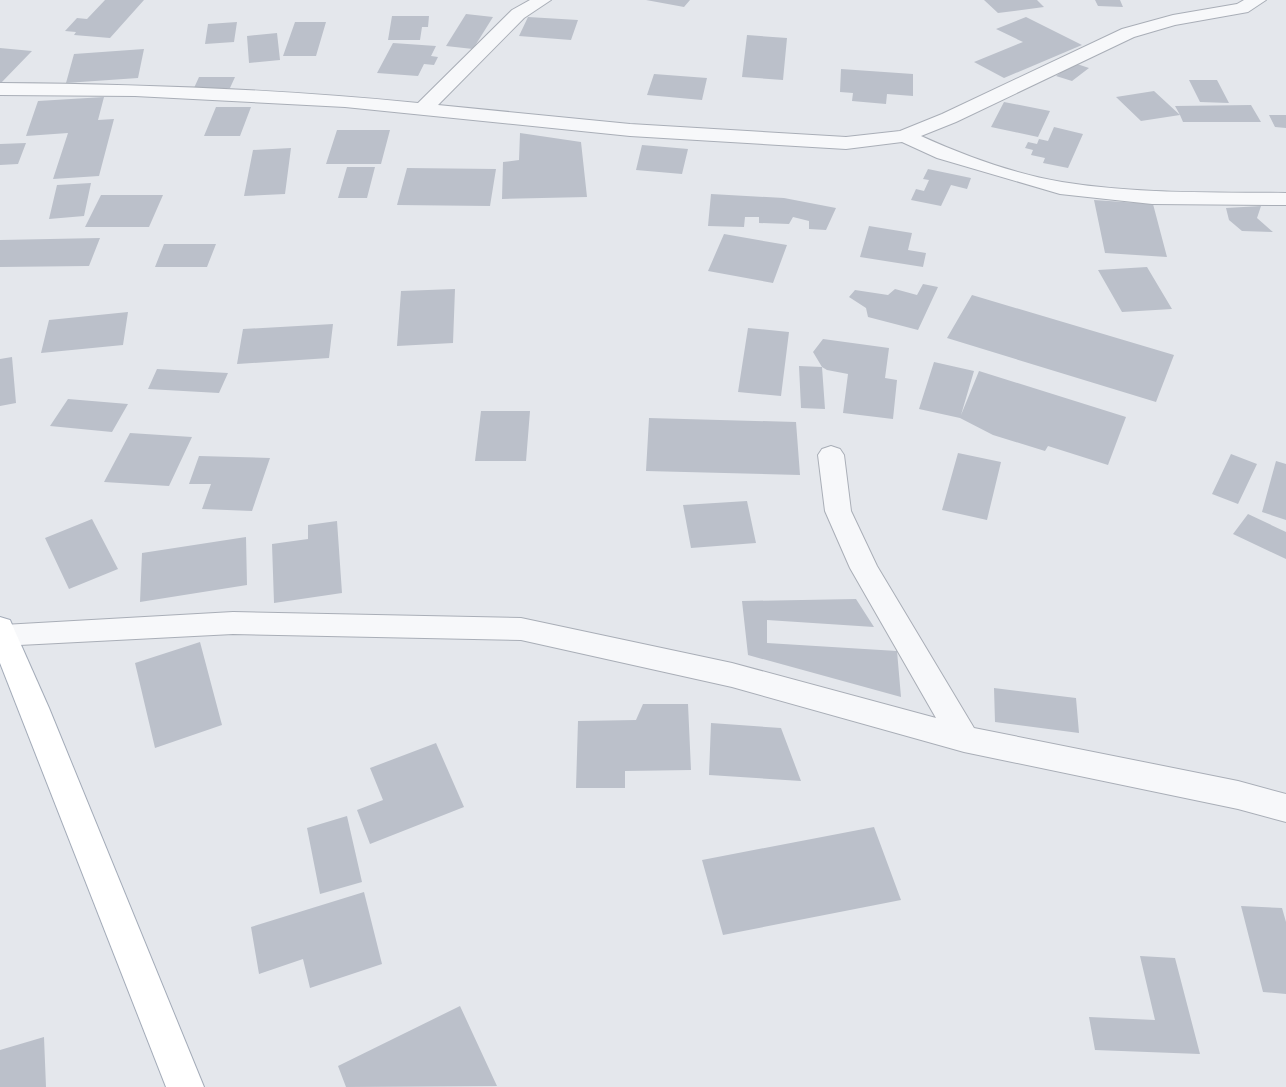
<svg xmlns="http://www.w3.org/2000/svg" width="1286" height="1087" font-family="'Roboto Condensed',sans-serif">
<rect width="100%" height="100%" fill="#e4e7ec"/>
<path fill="#bbc0ca" d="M105,0H144L110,38L74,35L76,32L65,31L77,18L87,19Z
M646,0H690L684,7Z
M984,0H1037L1044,7L998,13Z
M1095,0H1120L1123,7L1098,6Z
M466,14L493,17L473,49L446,46Z
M392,16H429L428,27H422L420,40H388Z
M528,17L578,20L571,40L519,36Z
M1026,17L1082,45L1004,78L974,62L1023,42L996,29Z
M237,22L234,42L205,44L208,24Z
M295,22H326L316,56H283Z
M277,33L280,60L249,63L247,36Z
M747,35L787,38L783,80L742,77Z
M393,43L436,46L431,56L438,57L434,65L424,64L418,76L377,73Z
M0,48L32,51L0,84Z
M144,49L138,78L66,83L74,54Z
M1074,63L1089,68L1072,81L1056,76Z
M841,69L913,74V96L887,94L886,104L852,101L853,93L840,92Z
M654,74L707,78L702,100L647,95Z
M199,77H235L230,88H194Z
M1189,80H1217L1229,103L1200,102Z
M1154,91L1180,115L1175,106L1251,105L1261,122H1183L1180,115L1141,121L1116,97Z
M104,97L98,120L114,119L99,176L53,179L68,133L26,136L38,101Z
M1004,102L1050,111L1038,137L991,127Z
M216,107H251L240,136H204Z
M1269,115H1286V128L1275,127Z
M1054,127L1083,134L1068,168L1043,163L1045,158L1031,155L1033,150L1025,148L1028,142L1037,144L1039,139L1048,141Z
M337,130H390L381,164H326Z
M520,133L581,142L587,197L502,199L503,162L519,160Z
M26,143L18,164L0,165V144Z
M642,145L688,149L682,174L636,170Z
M291,148L285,194L244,196L253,150Z
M347,167H375L367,198H338Z
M407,168L496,169L490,206L397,205Z
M928,169L971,178L967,189L951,185L941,206L911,200L916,189L924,191L929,180L923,179Z
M91,183L84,216L49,219L57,185Z
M711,194L784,198L836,208L826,230L809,229V221L793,217L789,224L759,223V217H745L744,227L708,226Z
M101,195H163L149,227H85Z
M1094,200L1153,204L1167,257L1105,253Z
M1261,206L1257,218L1273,232L1242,231L1229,220L1226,208Z
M869,226L912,233L908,250L926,253L923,267L860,257Z
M724,234L787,245L773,283L708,271Z
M100,238L89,266L0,267V240Z
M164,244H216L207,267H155Z
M1147,267L1172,309L1122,312L1098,270Z
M923,284L938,287L918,330L868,317L866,308L849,297L855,290L888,295L895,289L917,295Z
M455,289L453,343L397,346L401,291Z
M972,295L1174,355L1156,402L947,338Z
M128,312L123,345L41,353L49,320Z
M333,324L329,358L237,364L243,329Z
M748,328L789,332L781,396L738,392Z
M823,339L889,348L885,378L897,380L893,419L843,413L848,374L827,370L822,367L825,409L801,408L799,366L822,367L813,352Z
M12,357L16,403L0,406V359Z
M934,362L974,371L961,415L979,371L1126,417L1108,465L1048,446L1045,451L993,435L960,418L919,409Z
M157,369L228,373L219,393L148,389Z
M68,399L128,404L112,432L50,426Z
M481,411H530L526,461H475Z
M649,418L796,422L800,475L646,471Z
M130,433L192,437L169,486L104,482Z
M958,453L1001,462L987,520L942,510Z
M1231,454L1257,464L1238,504L1212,494Z
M199,456L270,458L252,511L202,509L211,484H189Z
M1276,461L1286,464V520L1262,512Z
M747,501L756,543L691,548L683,505Z
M1248,514L1286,532V559L1233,534Z
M92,519L118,569L69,589L45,538Z
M337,521L342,593L274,603L272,544L308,539V525Z
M246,537L247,585L140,602L142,553Z
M856,599L874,627L767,620V643L897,651L901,697L748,655L742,601Z
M200,642L222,725L155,748L135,663Z
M994,688L1076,698L1079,733L995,722Z
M643,704H688L691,770L625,771V788H576L578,721L636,720Z
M711,723L781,728L801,781L709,775Z
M436,743L464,807L370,844L357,810L383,800L370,768Z
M347,816L362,882L320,894L307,828Z
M874,827L901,900L723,935L702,860Z
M364,892L382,964L310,988L303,959L259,974L251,927Z
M1241,906L1282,908L1286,922V994L1263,992Z
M1140,956L1175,958L1200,1054L1095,1050L1089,1017L1155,1020Z
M460,1006L497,1086L346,1087L338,1066Z
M44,1037L46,1087H0V1050Z"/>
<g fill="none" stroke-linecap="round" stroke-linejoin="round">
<g stroke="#a9aeb7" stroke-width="2">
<path id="minor" d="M530,0H551L524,18L438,105L630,124L846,137L900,131L942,114L1122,29L1173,15L1237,4L1244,0H1266L1248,12L1175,25L1134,37L956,122L921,136C965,156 1014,174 1062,182C1136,194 1211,192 1286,193V205L1152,204L1060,194L937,158L902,142L846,149L630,136L345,107L135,96L0,95V83C140,84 279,89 418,103L512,10Z
M831,446L840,449L844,455L851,511L877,566L974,728L1238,781L1286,794V822L1238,809L964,752L732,687L521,640L233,634L0,646V626L3,625L233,612L521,618L732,663L936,718L850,568L825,511L818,455L822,449Z"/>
</g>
<g stroke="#a3abb8" stroke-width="2">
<path id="primary" d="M0,617L10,620L49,708L204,1087H166L0,663Z"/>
</g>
<use href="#minor" fill="#f7f8fa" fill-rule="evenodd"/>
<use href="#primary" fill="#fff" fill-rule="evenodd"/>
</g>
</svg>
